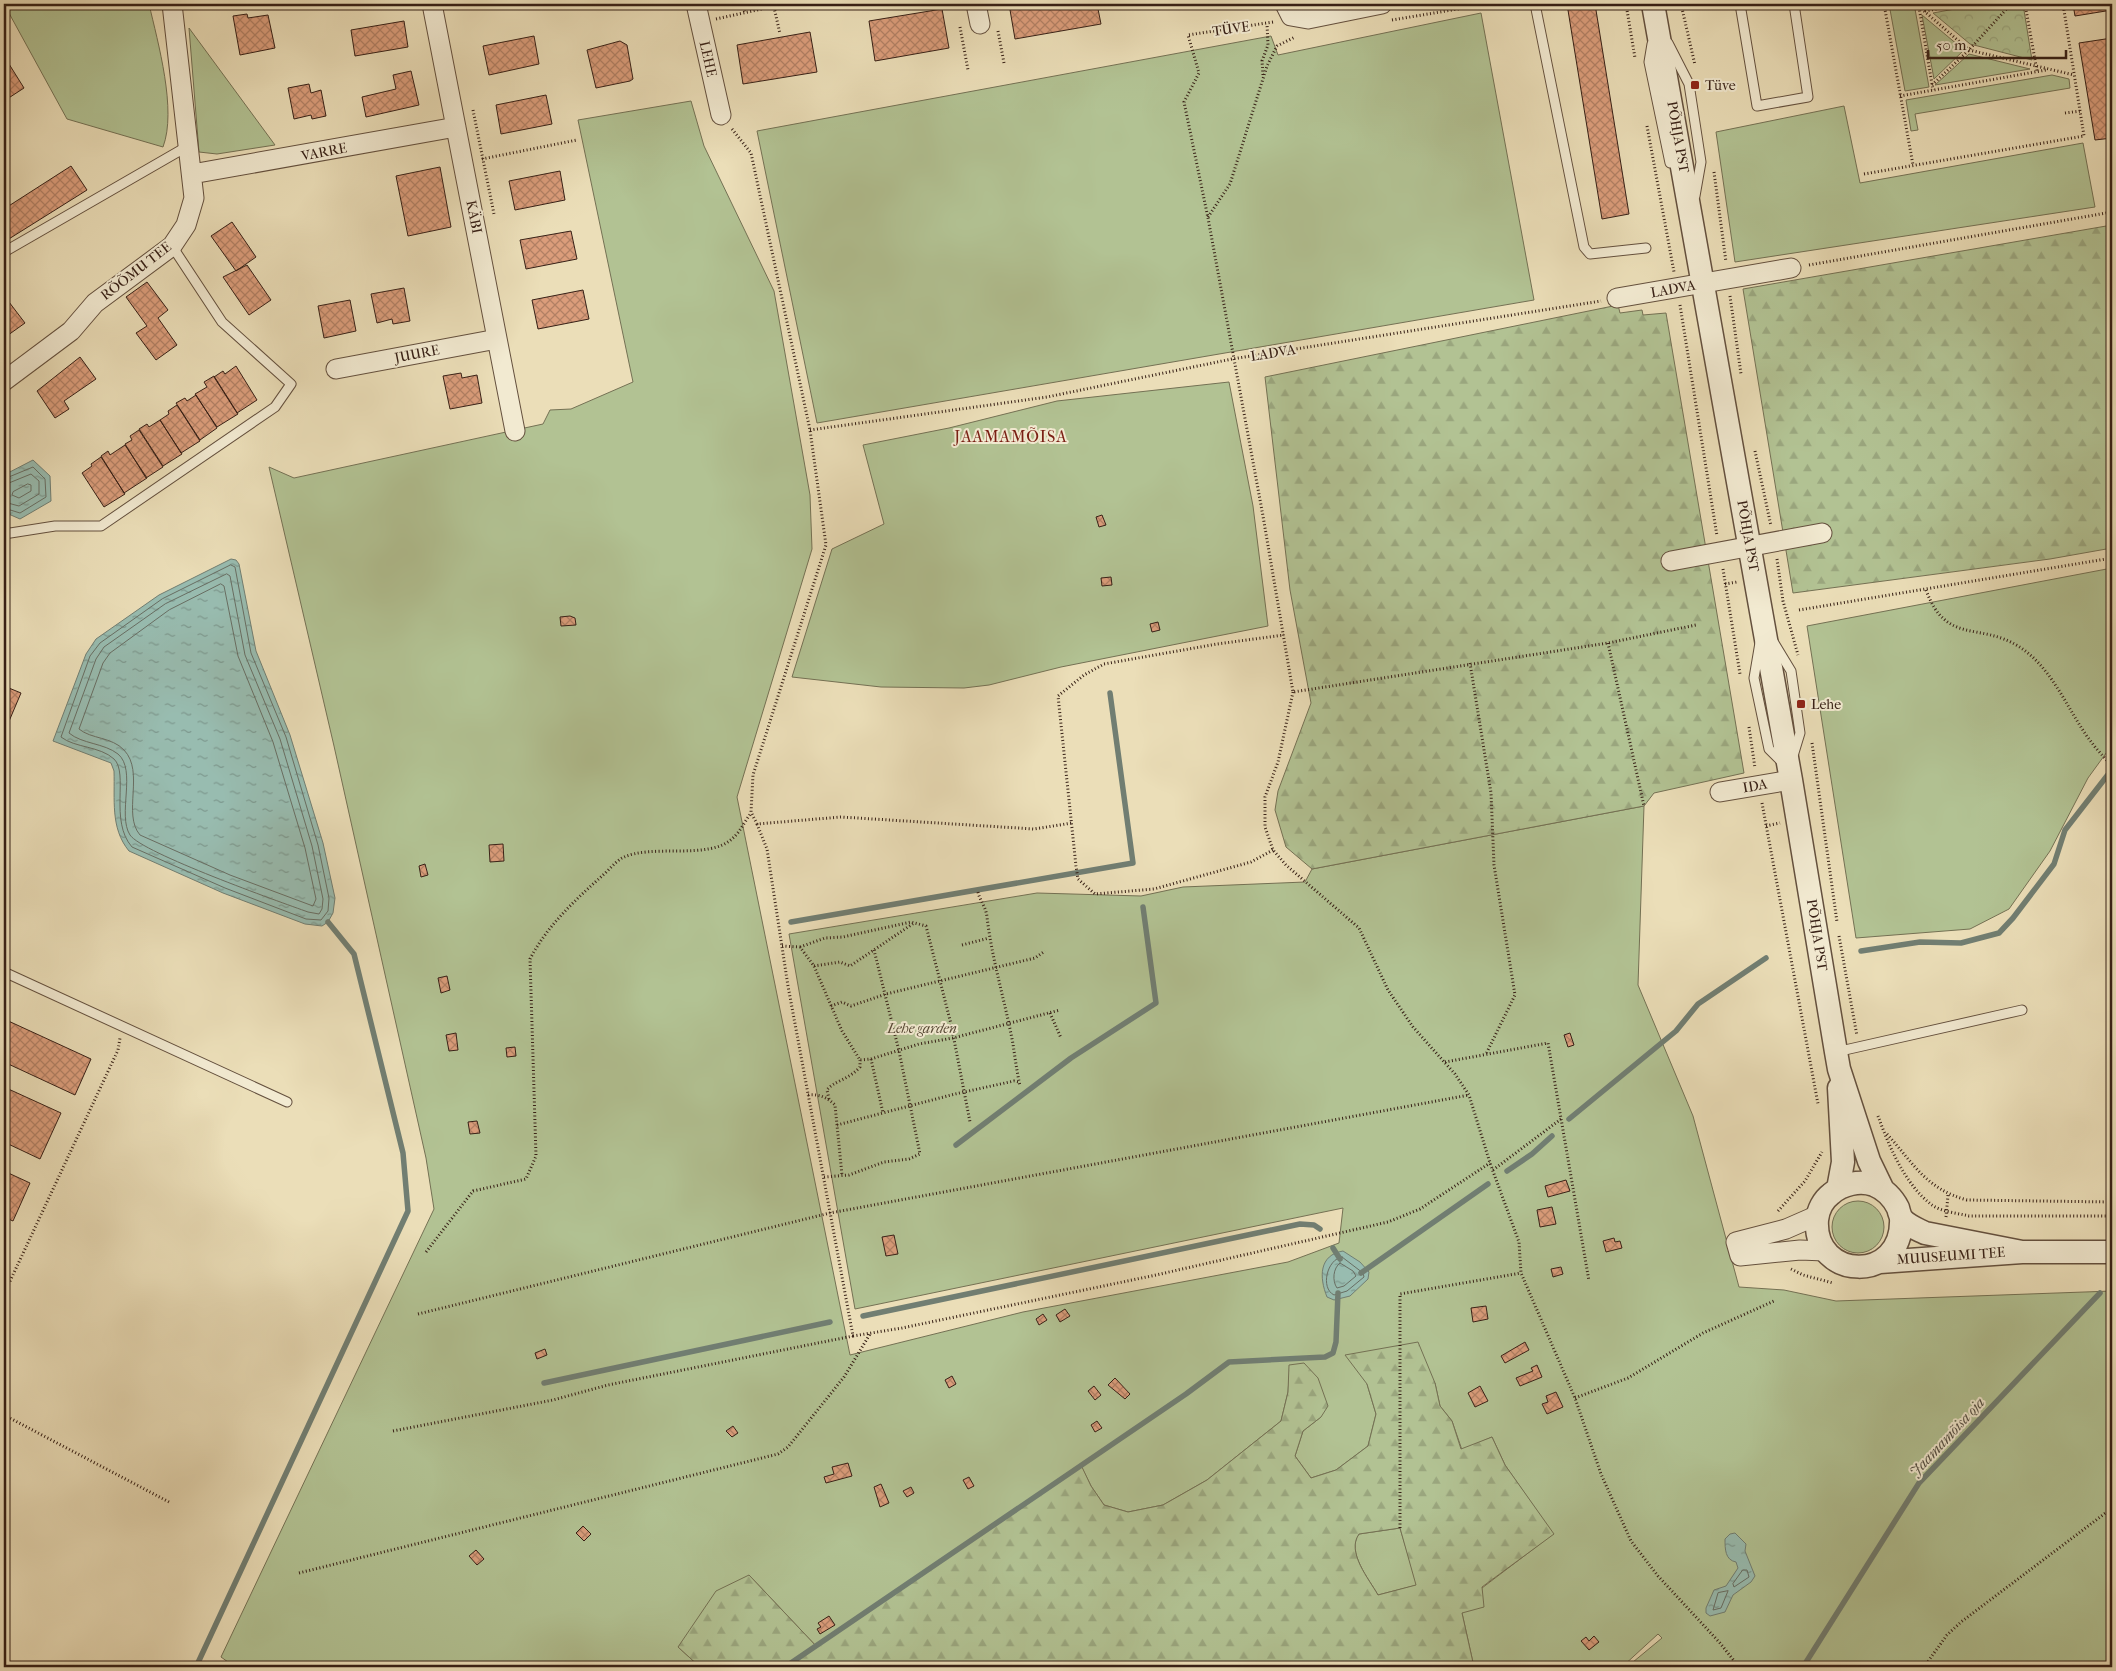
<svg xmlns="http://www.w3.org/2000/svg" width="2116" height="1671" font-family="'IM FELL French Canon',serif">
<defs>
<pattern id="forest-firs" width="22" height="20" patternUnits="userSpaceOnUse" patternTransform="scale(1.25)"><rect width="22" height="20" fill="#b2c293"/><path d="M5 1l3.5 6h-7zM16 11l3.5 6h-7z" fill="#9aa67e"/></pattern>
<pattern id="park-crowns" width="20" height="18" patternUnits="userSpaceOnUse" patternTransform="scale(1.25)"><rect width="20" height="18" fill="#b2c293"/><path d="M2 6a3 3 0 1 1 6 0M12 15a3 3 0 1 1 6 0" fill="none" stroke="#9aa67e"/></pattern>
<pattern id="water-ripples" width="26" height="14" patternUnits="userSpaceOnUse" patternTransform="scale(1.25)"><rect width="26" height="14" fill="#98bcb0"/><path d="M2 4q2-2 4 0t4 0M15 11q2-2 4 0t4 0" fill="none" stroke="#7d988e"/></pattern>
<pattern id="building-cross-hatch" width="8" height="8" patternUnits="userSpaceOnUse" patternTransform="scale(1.25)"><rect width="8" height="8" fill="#db9d7b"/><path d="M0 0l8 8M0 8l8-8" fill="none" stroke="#b28064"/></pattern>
</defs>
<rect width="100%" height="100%" fill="#ebdeb8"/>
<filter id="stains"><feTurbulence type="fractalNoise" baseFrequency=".004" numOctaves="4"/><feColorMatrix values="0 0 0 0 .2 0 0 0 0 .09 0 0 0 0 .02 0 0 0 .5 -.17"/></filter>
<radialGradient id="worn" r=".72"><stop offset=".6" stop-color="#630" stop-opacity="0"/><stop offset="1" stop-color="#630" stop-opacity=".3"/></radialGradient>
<path fill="#b2c293" stroke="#747154" d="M4,4H149C158,43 177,110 163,147L67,119Z
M1889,4H1909L1915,9L1929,87L1905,91Z
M1481,13L1534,300L817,423L757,131L1271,36L1278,55Z
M1922,15L1964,50L1934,79Z
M189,28L275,145L217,154L199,152Z
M1969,54L2030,69L1935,85Z
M2052,75L2069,79L2070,88L1915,114L1918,130L1911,131L1906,100Z
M691,101L704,146L774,291L810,495L812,549L737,797L850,1355L1023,1312L1288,1262L1339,1243L1343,1208L855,1309L789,934L1037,893L1141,896L1183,887L1305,882L1312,869L1644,806L1638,985L1693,1116L1739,1287L1784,1290L1836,1301L2112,1291V1667H1627L1662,1638L1658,1634L1622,1667H1474L1462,1613L1482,1588L1553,1534L1505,1465L1492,1437L1462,1450L1452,1421L1440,1406L1435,1383L1367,1384L1376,1414L1368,1446L1336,1470L1311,1478L1295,1456L1303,1431L1321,1417L1290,1365L1288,1392L1281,1421L1207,1480L1163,1505L1128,1512L1104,1505L1091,1486L1081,1466L817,1647L749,1575L678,1647L700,1667H235L221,1657L434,1209L426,1158L334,746L269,467L294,478L543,424L550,410L571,409L633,382L578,120Z
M1844,106L1860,183L2083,143L2095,207L1735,262L1716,132Z
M1229,382L1253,506L1268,626L1061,667L989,685L964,688L881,687L792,677L832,549L884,524L863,445L949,428L1057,401Z
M2112,568V745L2088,778L2050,851L2009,909L1970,929L1856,938L1807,626Z
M1832 1227a26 26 0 1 1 52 0a26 26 0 1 1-52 0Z
M1400,1528L1417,1585L1378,1595C1369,1579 1346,1552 1359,1534Z"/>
<path fill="url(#forest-firs)" stroke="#747154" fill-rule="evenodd" d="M2112,225V548L2050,559L1793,593L1743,289Z
M1618,305L1620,313L1642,310L1643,315L1666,313L1744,773L1654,793L1644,806L1312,869L1286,847L1275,810L1278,791L1311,703L1290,590L1265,377Z
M1418,1342L1435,1383L1440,1406L1452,1421L1461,1449L1492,1437L1505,1465L1554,1534L1482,1587L1484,1607L1462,1613L1474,1667H700L678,1647L716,1591L749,1575L817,1647L1081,1465L1091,1486L1104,1505L1128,1512L1163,1505L1207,1480L1281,1421L1288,1392L1289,1365L1304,1363L1318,1378L1328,1406L1321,1417L1303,1431L1295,1456L1311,1478L1336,1470L1368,1446L1376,1414L1367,1384L1345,1355ZM1400,1528L1416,1585L1378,1595C1369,1579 1346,1552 1359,1534Z"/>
<path fill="url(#park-crowns)" stroke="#747154" d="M1982,4H2023L2032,60L1970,44L1933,13Z"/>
<path fill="url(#water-ripples)" stroke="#717e72" d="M33,460L50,476L51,501L20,519L4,512V475Z
M231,559L236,560L239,564L256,651L290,735L323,843L335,898L333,913L328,922L322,926L305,924L223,893L129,851C110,828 115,799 114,771L111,763L53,741L86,654L96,639L159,595Z
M1343,1251L1360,1262L1369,1272L1368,1279L1350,1296L1334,1300L1327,1297C1319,1277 1319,1255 1343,1251Z
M1735,1533L1746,1544L1745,1551L1755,1576L1751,1582L1733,1595L1725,1612L1710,1616L1706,1613V1608L1714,1590L1726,1586L1738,1568L1736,1562C1725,1560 1725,1549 1725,1539L1730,1534Z"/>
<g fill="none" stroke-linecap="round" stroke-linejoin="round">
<path stroke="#686e63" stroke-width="1" d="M4,479L33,467L45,479L46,497L20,513L4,508
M28,484L31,485V491L19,498L12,495L13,492Z
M4,485L31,474L39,481V494L19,506L4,502
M231,565L235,567L251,653L286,737L318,845L329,898L328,911L321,920L306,919L225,888L132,847C109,821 129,773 114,759C100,746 75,748 61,737L90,656L100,643L162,599Z
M227,574L230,576L245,655L280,739L312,846L323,899L322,909L319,914L308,912C280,902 142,853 130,835C117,815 137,770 118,754C104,743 82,744 69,733L96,659L104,647L165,604Z
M221,584L224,586L238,656L273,742L305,848L316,899L313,906L230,875L140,835C122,814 145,772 124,750C112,737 91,739 79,729L103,663L110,653L169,610Z
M1342,1257L1363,1273L1364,1277L1347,1291L1334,1295C1320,1288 1327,1259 1342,1257Z
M1340,1263L1353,1271L1356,1276L1344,1286L1337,1288C1332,1281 1333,1268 1340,1263Z
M1743,1570H1747L1749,1577L1734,1587L1733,1584Z
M1728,1591L1721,1608L1713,1610L1718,1593Z"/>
<path stroke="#717e72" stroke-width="5.5" d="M791,922L1133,863L1110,693
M1861,951L1920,942L1961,943L1999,933L2013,918L2054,864L2065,830L2110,772
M1569,1119L1676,1031L1698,1004L1766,958
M956,1145L1071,1058L1156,1003L1143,907
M1507,1171L1532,1154L1552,1136
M1333,1248L1340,1259
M1361,1273L1488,1184
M863,1316L1300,1224L1314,1225L1320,1229
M544,1383L830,1322
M196,1667L408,1211L403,1153L354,954L328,922
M785,1667L1186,1394L1229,1362L1325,1357L1333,1353L1336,1342L1338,1293
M1803,1667L1919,1483L2100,1293"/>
</g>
<path fill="url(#building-cross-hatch)" stroke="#372016" d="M1009,4H1097L1101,24L1015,39Z
M1186,4H1214L1187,9Z
M1567,4H1595L1629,214L1602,219Z
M2073,4H2112V10L2075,16Z
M942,9L949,48L875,61L869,21Z
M247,14L248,18L268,15L275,48L240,55L233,16Z
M404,21L408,47L355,56L351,30Z
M810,32L817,72L743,84L737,45Z
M534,36L539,64L489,75L483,46Z
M2112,38V138L2095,140L2079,43Z
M620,41L627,45L633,79L630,81L596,88L587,50Z
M4,56L24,88L4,101Z
M411,71L419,105L366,117L362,97L396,89L393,75Z
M309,84L311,93L321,90L326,116L312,119L311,115L294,119L288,88Z
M546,95L552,124L501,134L496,105Z
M71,166L87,190L4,242V209Z
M440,167L451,227L408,236L396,176Z
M560,171L565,200L515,210L509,181Z
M232,222L256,257L236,271L211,236Z
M571,231L577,259L526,269L520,240Z
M247,265L271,300L249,315L223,277Z
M147,282L168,310L158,318L177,345L156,360L136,333L147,326L126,297Z
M404,288L410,321L393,324L392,319L377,323L371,294Z
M583,290L589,319L538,329L532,300Z
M350,300L356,331L324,338L318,306Z
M9,302L25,323L4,338V306Z
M80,357L96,379L64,401L69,409L55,418L37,391Z
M236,366L257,400L237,413L214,377L223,371L225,374Z
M461,373L462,378L477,375L482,403L450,409L443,376Z
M214,376L238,414L217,427L195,394L207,387L204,382Z
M196,395L217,428L200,440L176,403L185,398L187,401Z
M177,405L200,441L181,453L160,420L169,414L168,411Z
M160,420L182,454L163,466L139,429L147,424L149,427Z
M139,430L163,467L146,478L125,444L132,440L130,436Z
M125,445L147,478L124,493L101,456L108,451L110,455Z
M101,457L125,494L104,507L82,473L92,466L91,464Z
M1102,515L1106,525L1099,527L1096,517Z
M1111,577L1112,585L1102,586L1101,578Z
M570,616L575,618L576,625L561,626L560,617Z
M1158,622L1160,630L1152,632L1150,624Z
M4,686L21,693L4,733Z
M503,844L504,861L490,862L489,845Z
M425,864L428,875L421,877L419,866Z
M447,976L450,990L441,993L438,978Z
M4,1019L91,1059L75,1095L4,1062Z
M456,1033L458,1050L449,1051L446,1035Z
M1570,1033L1574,1045L1568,1047L1564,1035Z
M515,1047L516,1056L507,1057L506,1048Z
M4,1087L61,1113L40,1159L4,1142Z
M477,1121L480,1133L470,1134L468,1122Z
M4,1171L30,1183L13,1221L4,1217Z
M1566,1180L1570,1191L1548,1197L1545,1186Z
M1552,1207L1556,1224L1540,1227L1537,1210Z
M894,1235L898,1254L886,1256L882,1237Z
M1614,1238L1615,1242L1620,1241L1622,1248L1606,1252L1603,1241Z
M1561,1267L1563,1274L1553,1277L1551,1269Z
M1486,1306L1488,1319L1473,1322L1471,1308Z
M1065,1309L1070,1316L1060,1322L1056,1315Z
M1043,1314L1047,1320L1039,1325L1036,1319Z
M1525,1342L1529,1350L1505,1363L1501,1356Z
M545,1349L547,1355L537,1359L535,1353Z
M1537,1365L1542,1377L1520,1386L1516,1378L1533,1371L1531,1368Z
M952,1376L956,1384L949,1388L945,1380Z
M1115,1378L1130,1394L1125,1399L1108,1385Z
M1094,1386L1101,1395L1095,1400L1088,1391Z
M1480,1386L1488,1401L1475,1407L1468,1393Z
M1556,1392L1563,1407L1547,1414L1542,1404L1548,1402L1546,1396Z
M1097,1421L1102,1428L1095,1432L1091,1425Z
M733,1426L738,1433L732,1437L726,1431Z
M848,1463L852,1476L826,1483L824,1477L834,1474L832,1467Z
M969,1477L974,1486L968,1489L963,1480Z
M881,1484L889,1503L880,1507L874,1487Z
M911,1487L914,1493L907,1497L903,1491Z
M583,1526L591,1534L584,1541L576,1533Z
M476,1550L484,1559L477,1565L469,1556Z
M829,1616L835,1625L820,1634L817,1629L821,1627L818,1623Z
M1594,1636L1599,1642L1589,1650L1581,1641L1586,1637L1589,1641Z"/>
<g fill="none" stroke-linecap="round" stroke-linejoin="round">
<g stroke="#64503e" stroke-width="11">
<path id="service" d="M1535,4L1584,247L1590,254L1646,248
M1740,4L1757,106L1808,97L1794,4
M1668,43L1689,84L1701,162L1695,196
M1652,44L1649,62L1670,163
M4,252L188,146
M4,534L55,526H101L275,407L291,384L222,322L172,246
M1763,625L1791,671L1800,733L1789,769L1769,749L1754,678Z
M4,972L287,1102
M1836,1052L2022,1010"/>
</g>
<g stroke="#64503e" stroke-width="21">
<path id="minor" d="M432,4L515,431
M696,4L721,115
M976,4L980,24
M1285,4L1291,16L1308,19L1382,4
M192,174L456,127
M1617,298L1791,268
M336,369L497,339
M4,381L71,331L95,303L172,246L186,225L194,198L172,4
M1671,561L1822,533
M1720,792L1791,780
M1818,1215L1786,1229L1736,1242L1740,1256L1800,1250L1825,1251"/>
</g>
<g stroke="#64503e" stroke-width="25">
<path id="tertiary" d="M1653,4L1791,780L1836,1052L1839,1069L1869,1161L1883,1190
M1838,1189L1843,1162L1839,1088
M1901,1218C1904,1284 1813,1281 1817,1220C1818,1210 1823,1200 1831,1194C1842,1184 1860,1180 1874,1185C1884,1189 1893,1198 1898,1208C1899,1212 1900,1216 1902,1219C1908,1226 1917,1229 1925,1233L2022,1252
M1880,1262L2022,1252H2112"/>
</g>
<path stroke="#372016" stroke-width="3" stroke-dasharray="1 2.5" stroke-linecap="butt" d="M742,4L745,13
M914,4L915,10
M1626,4L1635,58
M1681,4L1695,65
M1884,4L1913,165
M1916,4L1969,50L2074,75
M2025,4L2037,71
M774,7L780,34
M1919,7L1933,90
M1925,11L1966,4
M716,19L784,4
M1392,20L1488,4
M1273,22L1188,35L1199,73L1184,102L1208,218L1263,516L1293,692L1608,643L1696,625
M960,27L968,70
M998,31L1004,63
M1263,75L1262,61L1268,45L1267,24
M1932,85L1969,50L2011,4
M1900,96L2046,70
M473,110L494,214
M2065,113L2081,111
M1647,126L1674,272
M732,129L751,153L810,430L826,545L753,775L751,812L757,824L841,817L1034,829L1072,823
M482,159L577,140
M1714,172L1726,262
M1864,174L2084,136L2063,4
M1208,217L1230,184L1267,66L1277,46L1295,37
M1809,265L2112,212
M1730,296L1741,374
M1680,305L1717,536
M810,430L1047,397L1232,359L1601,301
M1755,451L1771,526
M1777,559L1783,601L1798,655
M1723,569L1740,674
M1725,584L1737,582
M1926,590C1946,645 1979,622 2018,646C2053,667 2068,712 2092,743C2098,751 2105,758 2112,766
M1799,610L2112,558
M1608,643L1644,806
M1470,663L1491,793L1494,865L1515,995L1486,1054
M1293,692L1278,762L1265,797V827L1273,850L1286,865L1359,928L1388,990L1413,1027L1455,1074L1469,1095L1490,1163L1519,1242L1521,1273L1575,1398L1601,1474L1631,1541L1658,1576L1720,1643L1739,1667
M1749,727L1755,768
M1812,743L1837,922
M1762,803L1818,1104
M757,824L767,849L788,986L853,1336L902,1328L1156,1275L1388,1222L1420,1209L1490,1163
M1766,826L1780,823
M1273,850L1251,862L1154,889L1095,894L1078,879L1076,866L1058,696L1084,675L1104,664L1217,644L1284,635
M978,892C980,901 986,907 987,917C992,960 1005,1001 1013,1044C1015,1058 1017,1072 1020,1086
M1839,936L1857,1036
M962,945L989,938
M782,946L800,947L814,966L842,1031L860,1060L871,1059L919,1044L953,1038L1060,1010
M800,947L825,938L843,937L911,922L926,926L951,1024L970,1122
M814,966L840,962L850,966L914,923
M831,1006L842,1002L851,1006L886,994L1035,958L1045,951
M1050,1013L1061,1038
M871,1059L883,1113
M1445,1062L1548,1043L1589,1281
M808,1095C819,1094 827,1097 835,1105L842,1175
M829,1099L827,1090C832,1082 850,1079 860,1067V1060
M1878,1116C1889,1146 1905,1185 1932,1205C1942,1212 1957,1213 1969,1216H2112
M837,1125L955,1094L1014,1081L1019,1082
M1887,1134C1914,1164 1926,1189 1967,1200L2112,1202
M1493,1170L1561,1119
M824,1177L849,1175L884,1162L909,1159L920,1154L899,1051L874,950
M1778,1211L1805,1181L1822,1152
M1946,1217L1948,1195
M426,1252L473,1191L526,1179L536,1156L530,959C547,926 574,901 602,876C608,871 615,862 622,858C652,843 709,861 733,838C740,832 745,821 751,813
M1791,1269L1803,1275L1833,1283
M4,1294L118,1050L120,1038
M418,1314L830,1213L1469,1095
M1575,1398L1628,1378L1703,1333L1774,1301
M4,1415L169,1502
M393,1431L553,1400L608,1385L853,1336
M1400,1528V1294L1521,1273
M299,1573L778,1454L788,1447L844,1377L870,1334
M1924,1667L1947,1635L1961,1622L2112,1508"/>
<use href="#service" stroke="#f2ead1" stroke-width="9"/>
<use href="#minor" stroke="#f2ead1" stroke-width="19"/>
<use href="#tertiary" stroke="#f2ead1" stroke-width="22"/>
</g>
<g fill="#8f2418" stroke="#f2ead1" stroke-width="2">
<rect x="1690" y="80" width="10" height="10" rx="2.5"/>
<rect x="1796" y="699" width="10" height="10" rx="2.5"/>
</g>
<g text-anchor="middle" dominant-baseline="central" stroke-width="4" stroke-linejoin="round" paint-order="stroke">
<g font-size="14" fill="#372016" stroke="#f2ead1">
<text transform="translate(1231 29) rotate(-8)">TÜVE</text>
<text transform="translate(708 59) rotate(77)">LEHE</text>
<text transform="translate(1678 137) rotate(80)">PÕHJA PST</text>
<text transform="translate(324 152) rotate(-11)">VARRE</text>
<text transform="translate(474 217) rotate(79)">KÄBI</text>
<text transform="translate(136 271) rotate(-38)">RÕÕMU TEE</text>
<text transform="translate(1673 289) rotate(-10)">LADVA</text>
<text transform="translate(1273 353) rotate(-9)">LADVA</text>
<text transform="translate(417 354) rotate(-11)">JUURE</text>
<text transform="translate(1748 536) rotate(80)">PÕHJA PST</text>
<text transform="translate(1755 786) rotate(-10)">IDA</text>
<text transform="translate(1817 935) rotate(81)">PÕHJA PST</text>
<text transform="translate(1951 1256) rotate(-4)">MUUSEUMI TEE</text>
</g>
<g font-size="14" fill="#372016" stroke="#f2ead1" text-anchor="start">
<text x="1705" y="85">Tüve</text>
<text x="1811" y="704">Lehe</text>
</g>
<g font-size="14" font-style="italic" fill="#564835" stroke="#f2ead1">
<text x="922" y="1028">Lehe garden</text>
</g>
<g font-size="15" font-style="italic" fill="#544f44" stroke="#f2ead1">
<text transform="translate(1947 1437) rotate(-47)">Jaamamõisa oja</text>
</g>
<g font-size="16" letter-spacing="1" fill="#7a1f14" stroke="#f2ead1">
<text x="1011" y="436">JAAMAMÕISA</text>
</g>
</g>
<rect width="2116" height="1671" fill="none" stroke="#ebdeb8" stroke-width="20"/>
<rect x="5" y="5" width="2106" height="1661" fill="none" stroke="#372016" stroke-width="2.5"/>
<rect x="10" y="10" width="2096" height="1651" fill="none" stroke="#372016"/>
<path d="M1928 50v8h138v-8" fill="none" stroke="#372016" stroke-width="2.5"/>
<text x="1936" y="50" font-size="15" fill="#372016" stroke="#f2ead1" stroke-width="4" paint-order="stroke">50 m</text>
<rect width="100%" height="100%" filter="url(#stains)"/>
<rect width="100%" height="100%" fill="url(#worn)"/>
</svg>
